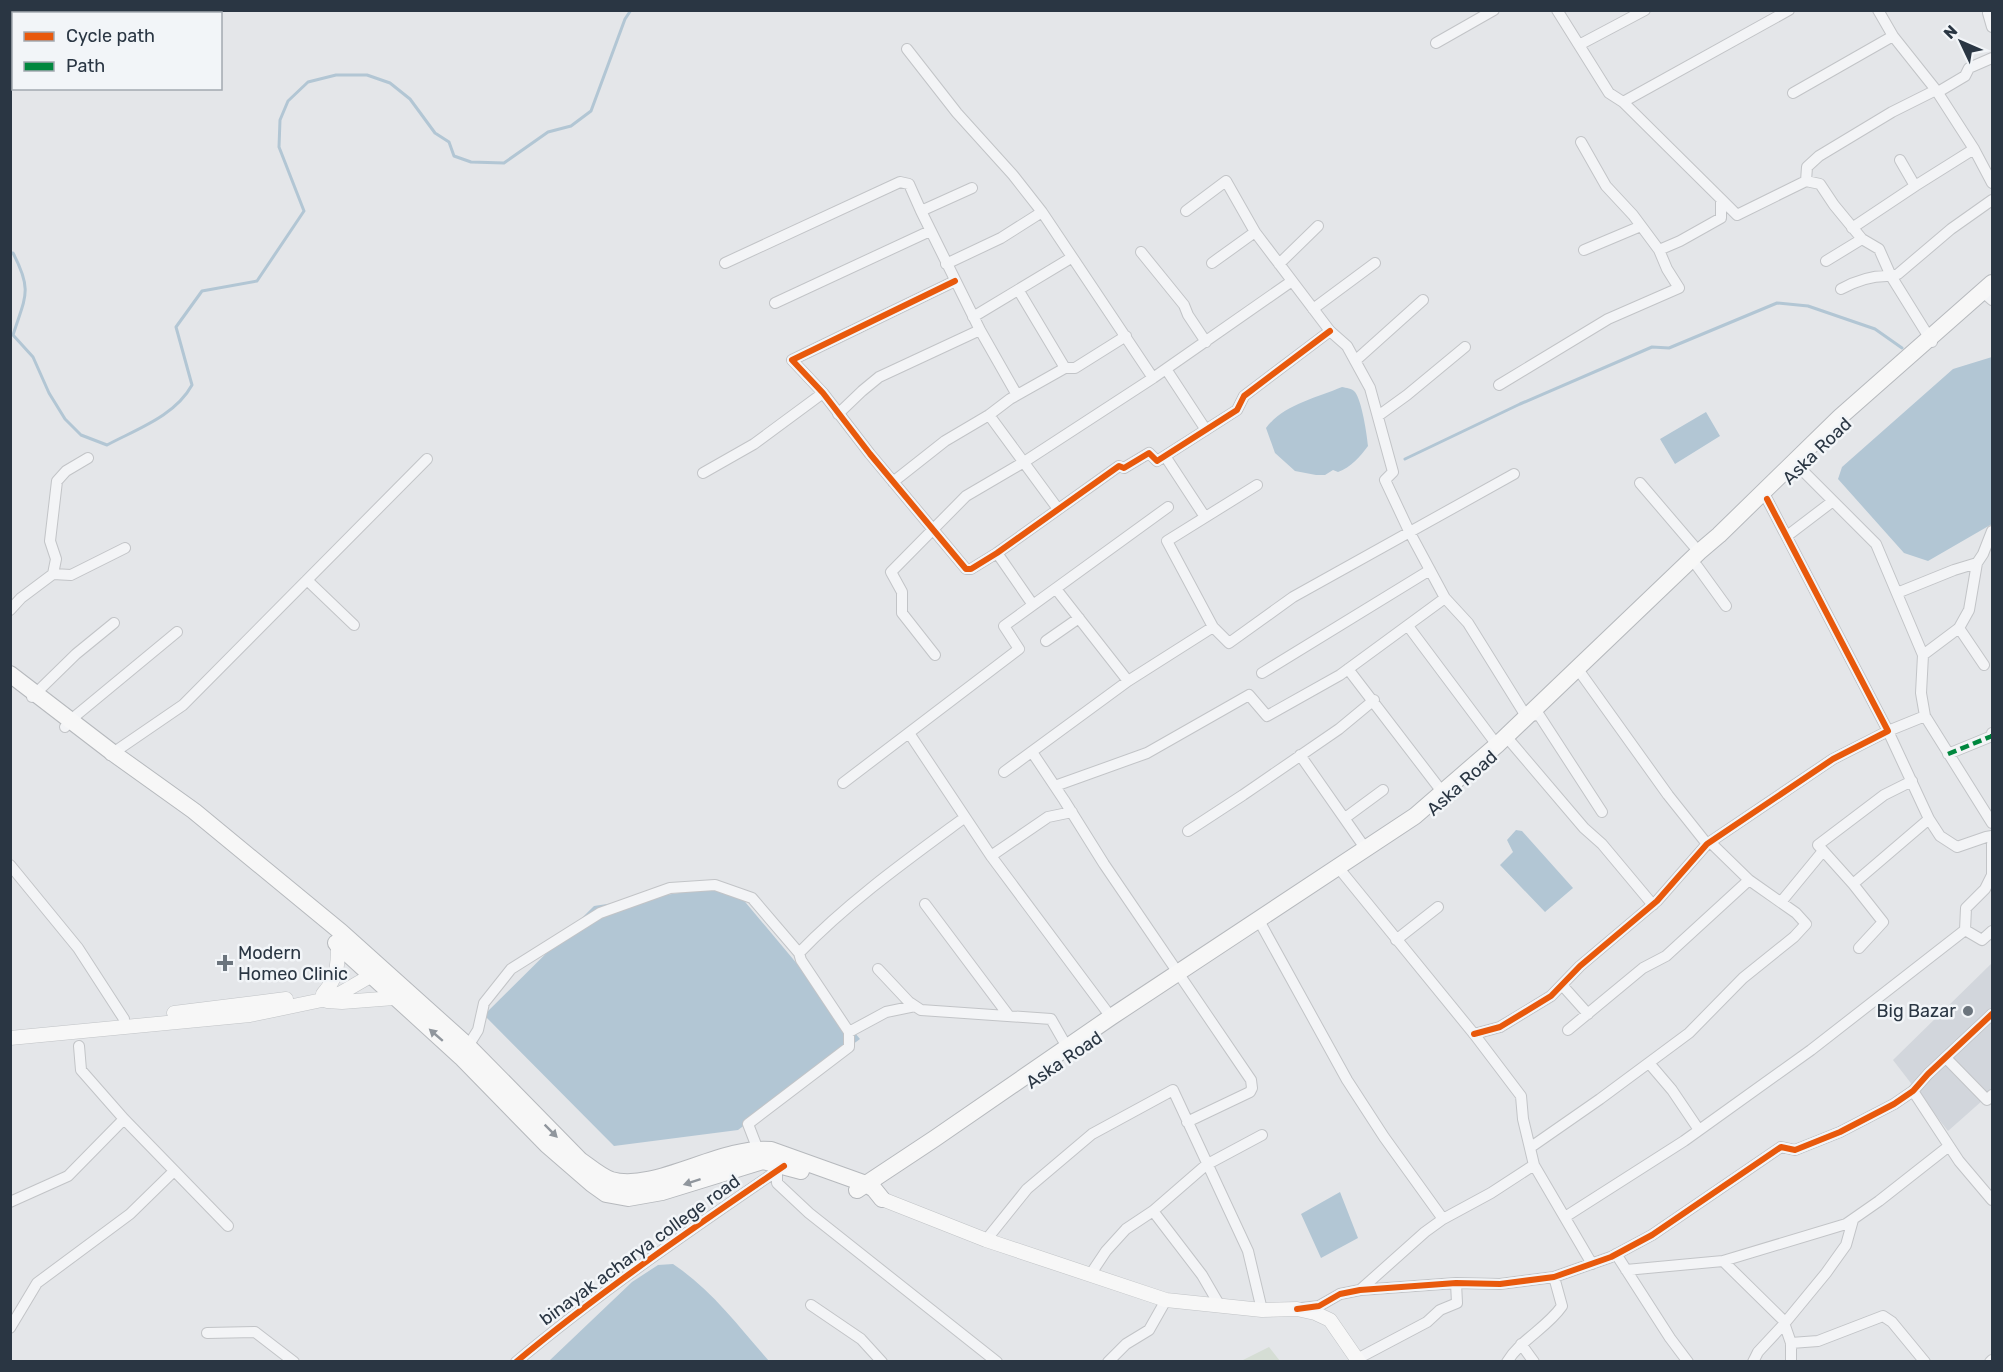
<svg xmlns="http://www.w3.org/2000/svg" width="2003" height="1372" font-family="Rubik,sans-serif">
<rect width="100%" height="100%" fill="#e4e6e9"/>
<path fill="#d2d6dc" d="M1992,963V1092L1948,1131L1893,1060Z"/>
<path fill="#d5ddd4" d="M1269,1347L1280,1361H1241Z"/>
<path fill="#b2c6d4" d="M1992,357V524L1928,561L1904,553L1838,479L1842,467L1953,369Z
M1342,387C1346,388 1352,388 1355,392C1362,401 1367,435 1368,446C1360,457 1351,467 1338,472L1333,470L1325,475H1316L1295,471L1275,453L1266,428C1283,405 1316,398 1342,387Z
M1706,412L1720,436L1675,464L1660,439Z
M1516,830L1522,831L1573,888L1545,912L1500,865L1513,852L1507,840Z
M731,885L860,1039L738,1130L614,1146L484,1015L594,906Z
M1340,1192L1358,1238L1321,1258L1301,1214Z
M673,1264C711,1289 739,1327 769,1361H549L632,1282L658,1265Z"/>
<g fill="none" stroke-linecap="round" stroke-linejoin="round">
<path stroke="#b2c6d4" stroke-width="3" d="M10,253H13C33,291 25,297 13,335L33,357L49,393L65,419L81,435L107,445C137,429 175,416 192,385L176,327L202,291L257,281L304,211L279,147L280,120L288,101L308,82L336,75H367L390,83L410,99L435,133L449,142L454,156L471,162L504,163L548,132L571,126L591,111L625,19L631,10
M1405,459L1520,404L1652,347L1669,348L1777,303L1808,306L1875,329L1902,348"/>
<g stroke="#c2c4c7" stroke-width="12">
<path id="minor" d="M1557,10L1609,93L1623,102L1721,199V218L1680,241L1659,250L1633,215L1606,186L1581,142
M1878,10L1893,36
M1988,13L1992,27
M1436,43L1494,10
M1579,45L1645,10
M907,49L957,113L1013,175L1042,212L1153,378
M1936,90L1974,149L1992,183
M1938,92L1965,76L1969,68L1992,58
M1623,102L1789,10
M1900,160L1915,186L1974,149
M1806,181L1820,184L1834,205L1862,239L1879,249L1891,276L1898,274L1951,229L1992,200
M1721,199L1737,215L1806,181L1807,167L1819,156L1892,112L1936,90L1893,36L1793,93
M921,211L980,330L1017,395
M1186,211L1226,181L1255,232L1330,331L1347,346L1370,388L1393,472L1385,480L1409,531L1445,598L1468,623L1526,716L1539,715L1602,812
M1852,228L1915,186
M1584,250L1641,226
M1141,252L1184,305L1188,315L1206,342
M1826,261L1862,239
M725,263L900,182L909,184L921,211L972,188
M1212,263L1255,232
M946,264L1001,238L1042,212
M1279,264L1318,226
M955,281L792,360L823,393L870,454L966,569H971L997,553L1119,466L1124,468L1149,453L1157,461L1237,410L1244,396L1330,331
M1841,289C1857,280 1873,275 1891,276L1932,342
M1019,291L1065,368
M1983,292L1992,300
M775,303L930,231
M1313,309L1375,263
M973,317L1071,258
M1355,361L1423,300
M1166,369L1206,430
M1499,385L1608,319L1679,288L1667,269L1659,250
M838,414L862,391L879,377L980,330
M989,415L1058,509
M1378,416L1407,395L1465,347
M1165,456L1205,517
M1800,468L1876,544L1923,655L1921,693L1925,716L1992,823
M703,473L754,444L823,393
M893,482L945,441L989,415L1010,399L1065,368H1075L1126,336
M1640,483L1699,552
M1787,536L1833,501
M997,553L1033,605
M1697,566L1726,606
M53,574L71,575L125,548
M307,580L354,625
M1056,589L1128,681
M1897,593L1954,570L1977,563L1983,554L1992,531
M10,610L21,598L53,574L56,559L50,541L57,481L66,471L88,458
M1408,626L1497,745
M1213,627L1167,541L1257,485
M1959,628L1984,665
M1046,641L1079,618
M935,655L902,613V592L891,572L966,496L1024,462L1153,378L1292,281
M1923,655L1959,628L1969,610L1977,563
M1577,668L1668,795L1707,844
M1348,669L1443,793
M1262,673L1430,570
M32,697L76,654L114,623
M65,727L73,718L177,632
M909,733L991,856L1111,1017
M1510,741L1584,828L1602,844L1653,905
M1032,752L1064,800L1104,864L1251,1080L1252,1088L1250,1092L1187,1122
M1948,754L1992,736V733
M110,755L183,705L427,459
M1300,755L1365,848
M1004,772L1128,681L1213,627L1229,643L1293,597L1514,474
M843,783L1019,649L1004,626L1168,507
M1055,786L1147,753L1249,695L1267,716L1340,675L1445,598
M1345,818L1383,790
M1929,819L1940,836L1957,847L1986,837L1992,836
M1188,831L1243,795L1339,729L1374,700
M1992,844V875L1985,889L1966,908L1965,930L1982,940L1992,931
M991,856L1048,817L1072,812
M10,865L78,948L124,1019
M1337,866L1474,1034L1521,1096L1523,1119L1534,1165L1592,1264
M1853,884L1929,819L1888,731L1925,716
M1781,902L1823,851
M925,904L1009,1016
M1262,926L1347,1080L1384,1137L1443,1219
M1396,940L1438,907
M1859,948L1883,922L1853,884L1818,845L1884,795L1912,781
M799,953C848,902 907,860 964,818
M878,969L909,1002L921,1010L1051,1019L1067,1047
M1562,985L1588,1014
M1568,1030L1643,968L1666,956L1749,880
M849,1032L886,1012L915,1006
M1474,1034L1500,1027L1551,996L1580,966L1657,901L1707,844L1833,759L1888,731L1767,499
M79,1046L81,1070L124,1119L228,1226
M465,1051L478,1030L484,1003L511,969L600,913L670,888L715,885L752,898L799,953L801,960L849,1032V1047L748,1124L760,1155
M1946,1058L1987,1100L1992,1095
M1649,1063L1672,1090L1699,1130
M1913,1091L1959,1161L1992,1200
M1531,1147L1600,1099L1689,1033L1743,978L1794,937L1806,924L1796,913L1749,880L1710,842
M777,1167V1183L809,1213L997,1362
M10,1202L68,1176L124,1119
M1153,1211L1202,1275L1220,1306
M1565,1217L1684,1141L1811,1050L1965,930
M986,1240L1027,1189L1092,1134L1173,1090L1248,1251L1262,1310
M1616,1254L1670,1338L1688,1362
M1723,1261L1783,1320L1791,1343V1362
M1626,1270L1723,1261L1846,1224L1879,1201L1949,1146
M1090,1275L1106,1251L1126,1229L1153,1211L1206,1165L1262,1135
M1360,1290L1425,1232L1443,1219L1491,1193L1534,1165
M811,1305L861,1339L882,1362
M1302,1308L1319,1306L1340,1294L1360,1290L1456,1283L1500,1284L1554,1277L1611,1257L1652,1235L1781,1147L1795,1150L1840,1132L1894,1104L1913,1091L1928,1074L1992,1014
M10,1328L37,1283L130,1214L174,1171
M207,1333L255,1332L294,1362
M1791,1343L1818,1341L1883,1316L1892,1322L1925,1362
M1521,1344L1534,1362
M1357,1359L1427,1322L1440,1310L1457,1303L1456,1283
M516,1362C601,1291 693,1228 784,1166
M1108,1362L1126,1344L1149,1330L1166,1300
M1507,1362C1521,1339 1547,1328 1562,1306L1554,1277
M1753,1362L1758,1352L1784,1324L1826,1273L1846,1245L1853,1220
M1990,1362L1992,1360"/>
</g>
<g stroke="#c0c3c6" stroke-width="15">
<path id="major" d="M323,994C337,978 338,967 338,946
M327,1001L342,1002L394,998
M174,1013L286,999
M10,1038L250,1015L322,1000L341,993L379,971
M882,1199L986,1240L1166,1300L1262,1310L1297,1309L1315,1313L1330,1320L1359,1362"/>
</g>
<g stroke="#b6b9bd" stroke-width="18">
<path id="highway" d="M10,674L113,753L194,811L341,932L468,1046L580,1160C590,1167 600,1176 611,1180C654,1193 722,1145 771,1150L866,1184L874,1189L882,1199
M336,943L461,1057L547,1145L592,1184L606,1194L628,1198L662,1192L763,1161L801,1171
M857,1190L934,1139L1111,1017L1415,816L1497,745L1699,552L1719,535L1840,417L1992,283"/>
</g>
<use href="#minor" stroke="#f3f4f6" stroke-width="10"/>
<use href="#major" stroke="#f7f7f7" stroke-width="14"/>
<use href="#highway" stroke="#f7f7f7" stroke-width="16"/>
<path stroke="#00873e" stroke-width="4.5" stroke-dasharray="9 4.5" stroke-linecap="butt" d="M1948,754L1992,736V733"/>
<g stroke="#f2f5f8" stroke-width="10">
<path id="cycleway" d="M955,281L792,360L823,393L870,454L966,569H971L997,553L1119,466L1124,468L1149,453L1157,461L1237,410L1244,396L1330,331
M1474,1034L1500,1027L1551,996L1580,966L1657,901L1707,844L1833,759L1888,731L1767,499
M1297,1309L1319,1306L1340,1294L1360,1290L1456,1283L1500,1284L1554,1277L1611,1257L1652,1235L1781,1147L1795,1150L1840,1132L1894,1104L1913,1091L1928,1074L1992,1014
M516,1362C601,1291 693,1228 784,1166"/>
</g>
<use href="#cycleway" stroke="#e8590c" stroke-width="6"/>
</g>
<defs><path id="oneway-solid" d="M-6-.8H1V-3.2L6.5 0L1 3.2V.8H-6Z" transform="scale(1.5)"/></defs>
<g fill="#90969d">
<use href="#oneway-solid" transform="translate(436 1035) rotate(-139)"/>
<use href="#oneway-solid" transform="translate(551 1131) rotate(45)"/>
<use href="#oneway-solid" transform="translate(692 1182) rotate(162)"/>
</g>
<g fill="#6b747d" stroke="#f2f5f8" stroke-width="2">
<path d="M222 954h6v6h6v6h-6v6h-6v-6h-6v-6h6z"/>
<circle cx="1968" cy="1011" r="6"/>
</g>
<g text-anchor="middle" dominant-baseline="central" stroke-width="5" stroke-linejoin="round" paint-order="stroke">
<g font-size="18" fill="#2a3643" stroke="#f2f5f8">
<text transform="translate(1817 451) rotate(-44)">Aska Road</text>
<text transform="translate(1462 783) rotate(-42)">Aska Road</text>
<text transform="translate(1064 1060) rotate(-34)">Aska Road</text>
<text transform="translate(640 1250) rotate(-36)">binayak acharya college road</text>
</g>
<g font-size="18" fill="#2a3643" stroke="#f2f5f8" text-anchor="start">
<text x="238" y="953">Modern<tspan x="238" dy="21">Homeo Clinic</tspan></text>
<text x="1956" y="1011" text-anchor="end">Big Bazar</text>
</g>
</g>
<rect width="2003" height="1372" fill="none" stroke="#2a3643" stroke-width="24"/>
<rect x="12" y="12" width="210" height="78" fill="#f2f5f8" stroke="#a2a9b0" stroke-width="1.5"/>
<rect x="24" y="32" width="30" height="9" fill="#e8590c" stroke="#a2a9b0" stroke-width="1.5"/>
<text x="66" y="42" font-size="18" fill="#2a3643">Cycle path</text>
<rect x="24" y="62" width="30" height="9" fill="#00873e" stroke="#a2a9b0" stroke-width="1.5"/>
<text x="66" y="72" font-size="18" fill="#2a3643">Path</text>
<g transform="translate(1961 42) rotate(314)" stroke="#f2f5f8" stroke-width="4.5" paint-order="stroke">
<path d="M0-4.5L10 22L0 15L-10 22Z" fill="#2a3643"/>
<text y="-9" font-size="16" font-weight="bold" text-anchor="middle" fill="#2a3643">N</text>
</g>
</svg>
